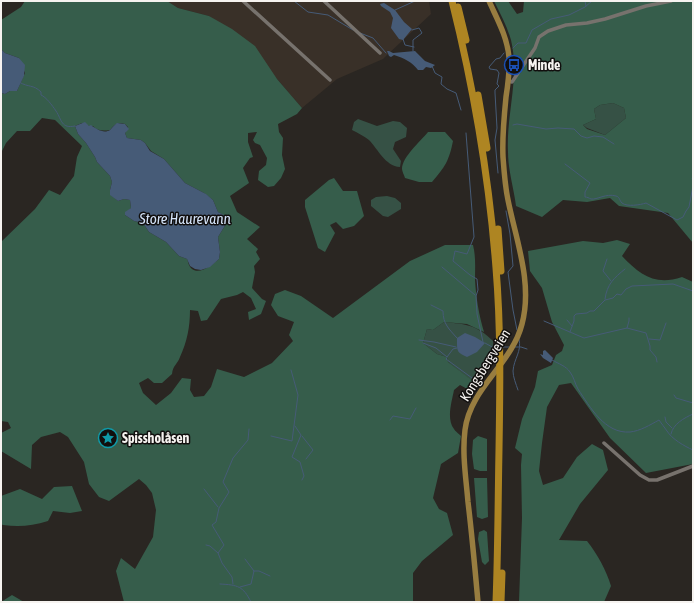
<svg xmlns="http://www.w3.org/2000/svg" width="694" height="603" font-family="'Asap Condensed',sans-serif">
<rect width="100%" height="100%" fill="#2a2622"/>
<path fill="#393028" d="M167,1H429L431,14L386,56L383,59L337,79L302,108L277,79L209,16L178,8Z"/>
<path fill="#365145" d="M613,103L624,108L626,118L605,135L587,128L583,125L596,119L594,109L600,105Z
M358,119L377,126L393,121L400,122L407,128L406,137L395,142L393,149L401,161L400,167C385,166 378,149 369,140C364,136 358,133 352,130L354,122Z
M387,196L395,198L401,203V209L388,217L383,216L371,206V200L376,197Z
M444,322C466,324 477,325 493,341V346L474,383L448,362L447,357L437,354L423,343L427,329L433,330Z"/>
<path fill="#365d4b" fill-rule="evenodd" d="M25,1H167L178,8L209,16L232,29L255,46L277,79L302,108L297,114L278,124L279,132L283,138L282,155L285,169L281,178L274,186L268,187L258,180L259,171L266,165L267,158L260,145L255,143L253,140L257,132L248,133V142L253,157L250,158L243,168L249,183L230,196L237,212L260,227L247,239L258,249L256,252L260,259L254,266L255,272L252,288L262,299L266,301L261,314L249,320L248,312L256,309L251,298L243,292L237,295L221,299L207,320L201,321L198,311L190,310C190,327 187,342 180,357C177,365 173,365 172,374L162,383H154L148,378L139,383L143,393L156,405L171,393L182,378L191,379L190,390L194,397L204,396L211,387L217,369L244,377L272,363L293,341L289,335L294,322L278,316L271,305L275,294L285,290L301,296L333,318L410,261L445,245H473C476,257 475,268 475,280C476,297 479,316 484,332L467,324L444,322L433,330L427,329L423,343L437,354L447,357L448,362L474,382L487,360L494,352C488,369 486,381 471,391L460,385L454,390C452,401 446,419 454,429C455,431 459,434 461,436L458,453L441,464L433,498L439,509L447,513L453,535L422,561L413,573V602H124L116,571L121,558L135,569L153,537L156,510L152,493L146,485L139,479L109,501L99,497L89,484L84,462L68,437L60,432L41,437L32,445L31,469L1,451V433L11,428L8,422L1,421V242L35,209L49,190L60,195L74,176L77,157L82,146L55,120L42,118L30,131H17L6,143L1,153V93L5,94L10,91H17L25,73L19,58L5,53L1,49V20L21,7ZM82,123L89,126H93C97,131 103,131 110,130C114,125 118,122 125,124L128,127L125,133L127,138L141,140L145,143L151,151L164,159L185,183L204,193L213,200L218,212L223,215L226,220V224L218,237L220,252L219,259C213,264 196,279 189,265C188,263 188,260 187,259L179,256L166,242L149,232L143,223L134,221L125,215L131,208L130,200L124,199L118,201L111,195L110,190L112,182L110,176L97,162L95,157L86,143L78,134L75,126Z
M494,1H508L517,14L523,12L524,1H693V243L668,213L619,206L610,198L587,202L563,200L542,217L516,206C514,189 508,170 508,152C506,115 520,77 511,40C507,26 500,13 494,1ZM613,103L624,108L626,118L605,135L587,129L583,125L596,119L594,109L600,105Z
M428,132H445L453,141C449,161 445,167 432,182H419L405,178C404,175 402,171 402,169C402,157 420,142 428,132Z
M334,178L343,191H357L364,216L354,226L343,229L336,222L330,225L335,233L325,252L318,248L305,207V200L329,180Z
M617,240L630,244L622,256C640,275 655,286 682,277L693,282V464L646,473L610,438L571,383L559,385L547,407L542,443L539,471L543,485L563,478L577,457L592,444L603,450L608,470L580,504L559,540L587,541C598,555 606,570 611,586L604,602H519L522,518L521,465L522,454L515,448L522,419L535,387L538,371L552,365L556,355L562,351L564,345L552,322L542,288L530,271L528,251L583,241L603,243Z
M478,436L487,439V471H480L474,469L472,454L473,440Z
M474,478H487L488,517L482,519L477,517Z
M72,486L82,511L70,513L53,511L48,521C32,526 19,527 3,525L1,524V496L20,489L42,499L54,487Z
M484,530L487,532L489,561L485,565L482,562L478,539L479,532Z
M12,595L24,602H1Z"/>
<path fill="#465b77" d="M384,3L395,10L404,22L412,29L403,40L399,39L391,28L393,18L390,12L381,6L380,4Z
M1,49L5,53L19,58L25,65L24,76L17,91H10L5,94L1,93Z
M387,51H389L393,53L415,51L425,61L435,65L431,68L426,67L423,70H418C412,62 404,58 394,55L391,57L389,56Z
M85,122L89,126L91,125C96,129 104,134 110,130C112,128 114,125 117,123L125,124L129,129L125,133L127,138L141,140L145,143L150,151L164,159L185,183L206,194L213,200L218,212L224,215L226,220V224L218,237L220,252L219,259L210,267L201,270L195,269L190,266L187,259L179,256L166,242L149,232L143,223L134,221L125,215V212L131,208L130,200L124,199L118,201L110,195V190L112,182L110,176L97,162L95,157L86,143L78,134L75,126Z
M465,333L475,337L485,343L477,352L467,357C456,352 457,351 457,338Z
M545,350L553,358L551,363L543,358L540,354L543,355V351Z"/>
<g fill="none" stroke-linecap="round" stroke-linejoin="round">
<path stroke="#465b77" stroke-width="1" d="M294,1L308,12L328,15L353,30
M471,1H473
M585,1L586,6
M395,10L415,1
M412,30L419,28L422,33L413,40V51
M360,33L373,38L386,53
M403,39L405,45L414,47
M513,48L518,43H526L532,30L551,19L569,15L585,7L592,1
M432,66L435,73L442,77L441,84L447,89L456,93L461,110
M19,82C29,88 33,84 41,92V95C46,97 52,105 56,111C62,120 61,129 75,126
M513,125L517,124L546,129L558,128L574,129L581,136L587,138L594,136L603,137L614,144
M466,133L474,237L467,254L455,251L453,261L470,275L477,279L478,290L476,296L477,314L483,342
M565,164L590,183L585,192V197C587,197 589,198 591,199C597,200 606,193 616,196C620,197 619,200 622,203C627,207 640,205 646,203L677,220L683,217L686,211L689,207L693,186
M498,173L495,140L497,128L495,93V90L499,86L497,84L499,73L497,70L490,69L489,67L496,59L500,58L504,53
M693,177L692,179L693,180
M506,211L510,234L513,266L508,272L513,310L517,330
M607,259L603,271L611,281
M442,267L475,295
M605,299C607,284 614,278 625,269
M431,305L443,311C443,324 449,329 457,338
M567,320L572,326
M544,321L584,338L627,328L646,333L650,346V350L656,357L657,362
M627,328L629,321V318
M570,332L574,321V316L576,314L587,313L590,311H594L605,300L613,298L617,294L621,295L626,289L632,286L673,284L693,291
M649,339L660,340L666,323
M419,340L434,342L456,347
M423,343L436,348L447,357L453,349L457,348
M485,343L494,348H497
M502,347H509
M514,347H521L527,349
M447,358L446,359L472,378
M552,360C559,364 566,366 570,372C574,377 575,384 578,389C590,407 605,434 630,432C640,431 650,425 659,420C662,424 664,427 667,431C672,439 684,446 693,450
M518,390C516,384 513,377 513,371C514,358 522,352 519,339
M674,395L676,398L693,403
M693,398V399
M665,417L666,422L672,428
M390,420L393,416L410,419L416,408
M295,426L301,435L292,457L300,462L304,476L302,480
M671,434C673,424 684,418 693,414
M271,436L292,441L298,395L291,370
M302,436L313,450L306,459
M204,489L218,507
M206,545L210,546L218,553
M254,571H259L270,576
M220,584C238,585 243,586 251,602
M233,584L232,577L222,563L218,553L224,545L212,525L216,522L219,508L229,492L223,482L233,458L248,440L249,429
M240,587L251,584L254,571L245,559"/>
<path stroke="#77726d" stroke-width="3.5" d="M243,1L330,80
M324,1L380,53
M508,81L512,82L535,48L539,37L548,31L566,25L587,23L605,19L646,6L671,1
M604,443L640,475L649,480H657L693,466"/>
<path stroke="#987d40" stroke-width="5.5" d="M478,602C475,569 472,535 468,502C466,478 462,454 465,430C470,388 512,364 522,324C533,283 516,240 508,200C505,186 504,171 503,157C502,137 504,117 506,97C508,84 510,70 509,57C507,36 497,19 489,1"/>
<path stroke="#ae8522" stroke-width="7" d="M452,1C474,89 489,177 496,268C501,328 500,389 499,450C498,501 498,551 496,602
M458,7L466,40
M478,95L487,148
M498,229L501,271
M501,602L502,573"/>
</g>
<defs>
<g id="bus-ring" transform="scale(1)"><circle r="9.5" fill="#110f0e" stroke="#1a4fb4" stroke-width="1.5"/><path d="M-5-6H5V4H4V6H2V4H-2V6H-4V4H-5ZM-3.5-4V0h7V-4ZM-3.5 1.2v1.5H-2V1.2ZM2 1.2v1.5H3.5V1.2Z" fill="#1a4fb4"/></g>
<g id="sight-ring" transform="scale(1)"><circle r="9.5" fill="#110f0e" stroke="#0f9aa8" stroke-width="1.5"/><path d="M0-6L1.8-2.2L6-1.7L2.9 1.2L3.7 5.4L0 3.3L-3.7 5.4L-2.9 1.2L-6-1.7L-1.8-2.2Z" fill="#0f9aa8"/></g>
</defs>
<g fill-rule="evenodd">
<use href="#bus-ring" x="514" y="65"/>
<use href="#sight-ring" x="108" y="438"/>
</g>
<g text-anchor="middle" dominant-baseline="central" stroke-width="3" stroke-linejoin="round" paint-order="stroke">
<g font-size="14" font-weight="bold" fill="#f6f3f0" stroke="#110f0e" text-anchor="start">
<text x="528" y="65">Minde</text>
<text x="122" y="438">Spissholåsen</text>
</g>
<g font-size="14" fill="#f6f3f0" stroke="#110f0e">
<text transform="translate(485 365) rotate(-58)">Kongsbergveien</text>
</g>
<g font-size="15" font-style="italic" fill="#d4e3f8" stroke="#110f0e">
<text x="185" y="218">Store Haurevann</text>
</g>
</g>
<rect width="694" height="603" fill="none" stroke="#f6f3f0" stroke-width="4"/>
</svg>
